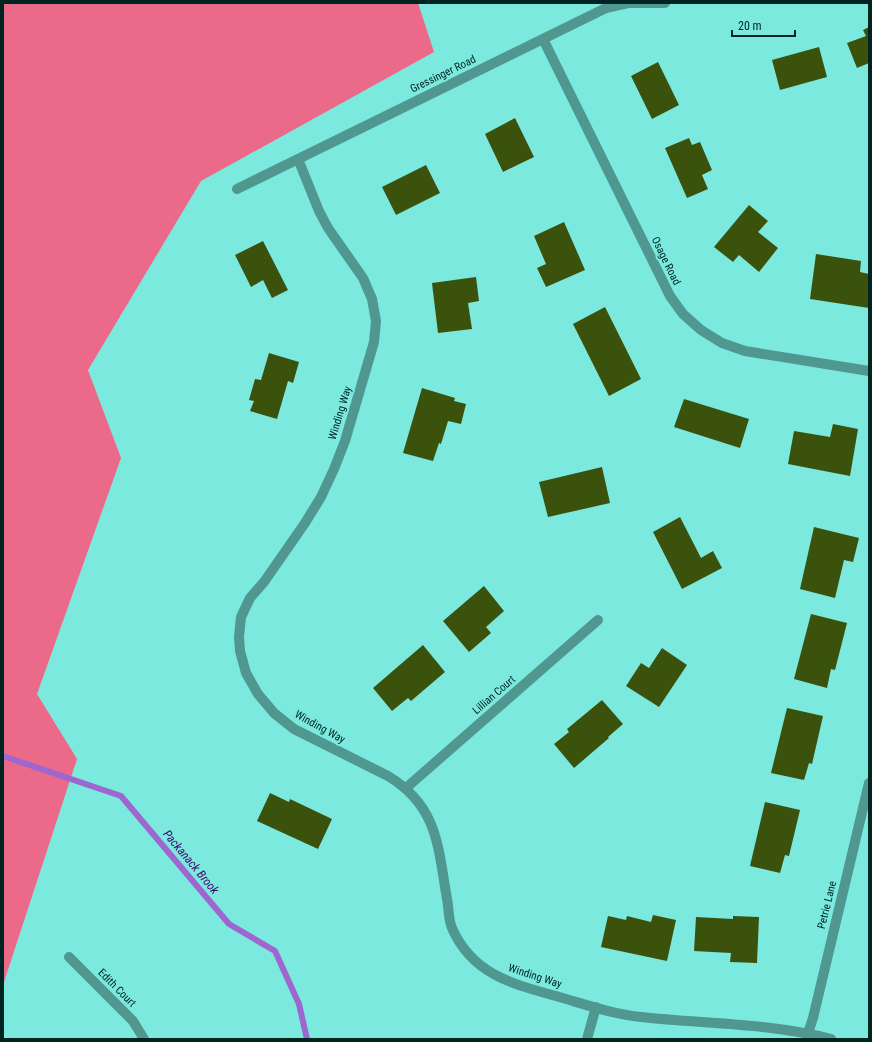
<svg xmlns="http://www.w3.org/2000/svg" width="872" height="1042" font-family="'Roboto Condensed',sans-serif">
<rect width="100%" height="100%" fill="#7be9de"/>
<path fill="#eb6a8a" d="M3,3H418L434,52L201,181L88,370L121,458L37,694L77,759L3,985Z"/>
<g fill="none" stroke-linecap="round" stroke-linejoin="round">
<path stroke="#9e66cf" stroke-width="6" d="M3,756L121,796L229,924L275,951L299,1004L307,1039"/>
</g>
<path fill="#3b520c" d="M869,27V63L857,68L847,43L866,36L863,30Z
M819,47L827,77L780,90L772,60Z
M658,62L679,105L652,119L631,76Z
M515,118L534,157L503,172L485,134Z
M689,138L692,145L700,142L712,170L702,175L708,189L687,198L665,148Z
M426,165L440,193L396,215L382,187Z
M749,205L768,221L758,232L778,248L759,272L739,255L733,262L714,247Z
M564,222L585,270L546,287L537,268L546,264L534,236Z
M263,241L288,290L272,298L263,280L251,287L235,255Z
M816,254L861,261L860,272L869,274V308L810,299Z
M476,277L479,301L468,303L472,329L438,333L432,283Z
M605,307L641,379L609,396L573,324Z
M269,353L299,362L293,383L288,381L277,419L250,411L254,401L249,400L255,379L261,380Z
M422,388L455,398L454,401L466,404L461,424L448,421L441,444L439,443L433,461L403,453Z
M684,399L749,419L740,448L674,427Z
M833,424L858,429L850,476L788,464L794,431L830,437Z
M602,467L610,503L548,517L539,482Z
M680,517L701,558L713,551L722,568L682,589L653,532Z
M814,527L859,538L853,562L844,560L835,598L800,589Z
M484,586L504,611L486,627L491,633L469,652L443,621Z
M811,614L847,623L835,670L831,669L827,688L794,679Z
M423,645L445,672L411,701L408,698L392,711L373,688Z
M662,648L687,665L659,707L626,686L641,663L649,668Z
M602,700L623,724L608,737L609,738L574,768L554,744L569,732L567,729Z
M787,708L823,716L812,764L809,763L804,780L771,773Z
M270,793L289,802L290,799L332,819L318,849L257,821Z
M765,802L800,810L789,856L785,855L780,873L750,866Z
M653,915L676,920L667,961L601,947L608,916L626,920L627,916L651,922Z
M733,916L759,917L757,963L730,962L731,953L694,951L696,917L733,919Z"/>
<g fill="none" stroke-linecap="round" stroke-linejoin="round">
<path stroke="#509790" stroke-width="10" d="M543,39L670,296L683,314L701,330L722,343L745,351L869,371
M298,159L319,211L328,228L363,278L372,299L376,321L374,342L345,441L334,469L321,497L305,523L264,582L250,598L241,617L239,637L240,651L246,673L258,694L274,713L294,729L388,776C438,806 438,847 447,899C449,908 448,919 452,928C472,974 512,984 556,996C584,1004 612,1014 641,1017C705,1024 769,1023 831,1039
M237,189L606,8L628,3H665
M406,788L598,620
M69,957L133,1021L144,1039
M808,1033L813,1018L869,783
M587,1039L596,1007"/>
</g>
<g text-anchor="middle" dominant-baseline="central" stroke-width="4" stroke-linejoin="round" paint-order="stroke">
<g font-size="11" fill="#002421" stroke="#7be9de">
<text transform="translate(443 74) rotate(-26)">Gressinger Road</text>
<text transform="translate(666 261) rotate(64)">Osage Road</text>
<text transform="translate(340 413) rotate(-73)">Winding Way</text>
<text transform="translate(494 695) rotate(-41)">Lillian Court</text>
<text transform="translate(320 727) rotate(29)">Winding Way</text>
<text transform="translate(827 905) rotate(-76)">Petrie Lane</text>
<text transform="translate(535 976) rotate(18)">Winding Way</text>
<text transform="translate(117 988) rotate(45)">Edith Court</text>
</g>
<g font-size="12" font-style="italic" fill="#47086c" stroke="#7be9de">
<text transform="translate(191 862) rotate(50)">Packanack Brook</text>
</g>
</g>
<rect width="872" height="1042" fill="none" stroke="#002421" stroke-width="8"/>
<path d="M732 30v6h63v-6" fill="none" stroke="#002421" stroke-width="2"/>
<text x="738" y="30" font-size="12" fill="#002421" stroke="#7be9de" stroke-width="3" paint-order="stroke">20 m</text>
</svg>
